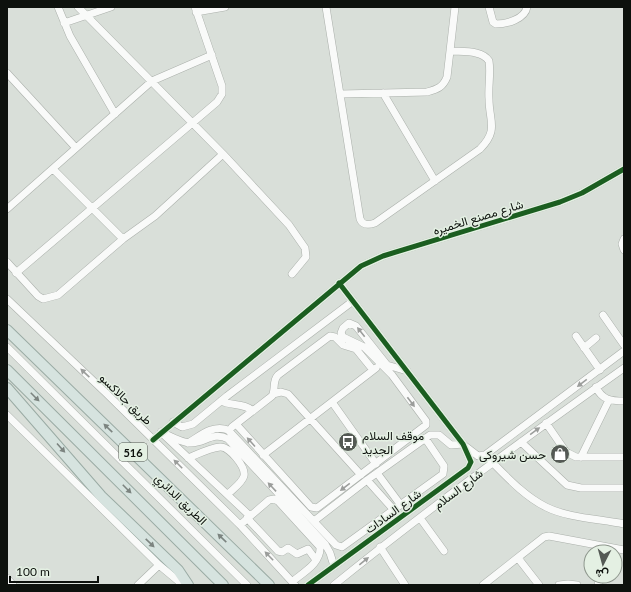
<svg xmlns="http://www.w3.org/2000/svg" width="631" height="592" font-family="Lato,Vazirmatn,sans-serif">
<rect width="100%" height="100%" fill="#d9dfd9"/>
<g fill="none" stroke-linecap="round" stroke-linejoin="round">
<g stroke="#abb0ab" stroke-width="8">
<path id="minor" d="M58,7L70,36L115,114
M78,7L223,154L289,225L305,248L306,257L292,274
M326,7L360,219C363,226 369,225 375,223L480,149C499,130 489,121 489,99C488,86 491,73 489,61C482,50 463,52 451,51
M489,7L493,22L496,24C507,24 525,19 527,7
M196,12L225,7
M64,23L111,7
M7,73L76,148
M383,93L435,181
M341,94L427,92C438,89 443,87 447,77L455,7
M53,169L123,239
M7,209L152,81L212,55
M624,239L622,244L624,250
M7,262L38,296L43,299L58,295L123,239L155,216L223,154
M16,273L217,102L222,94V86L195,7
M7,299L106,393L240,525L295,585
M603,315L624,345
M576,336L600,370
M7,347L247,585
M584,348L596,338
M596,387C602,400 611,401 624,401
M273,394L281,392L288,394L361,475
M221,401C231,406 245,403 253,411
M332,402L376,464
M7,415L159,565L183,585
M173,422L182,427L193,424L227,396L353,301
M546,423L566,452L576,457H624
M236,424L311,507L317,508L426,425V421L392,375L364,347L343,337L341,333L343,328L349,323L356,326L387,365L407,371
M232,427L272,396C276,389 272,381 278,375L330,336L335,337L343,345L356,349L373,370
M161,432C170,436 181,443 191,443C205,443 213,431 228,439L325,544L330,553L334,566
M164,435L250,516
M153,440L361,266L383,256L560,202L582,193L624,169
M521,442L567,485L581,488H624
M188,443C200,436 213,424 228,430L336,545L342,547L443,474L444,466L425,438
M465,446L478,456L485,455L624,351
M263,455L376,368
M581,457L609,400
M188,458C198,454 210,448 220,447C229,446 246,467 244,476C242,483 233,489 228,494
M490,460C507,477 524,496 546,507C568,518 600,519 624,524
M377,473L400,504
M367,480L393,509
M247,518L278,551L282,552L288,548L297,554L308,549L316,560
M420,518L444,551
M314,521L367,480L430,435H439L451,445L463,444
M240,525L269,500L274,499L278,501L320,547C321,563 304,572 293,581
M380,547L405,585
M518,558L539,585
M7,578L13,585
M138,585L159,565
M308,585L468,468L471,462L463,444L339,283
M334,585C428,509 525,438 624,368
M483,585L544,537L549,536L624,550
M559,585L568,584L577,585
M598,585L600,576"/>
</g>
<g stroke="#9aaba4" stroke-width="12">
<path id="highway" d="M7,330L269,585
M7,370L223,585
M7,388L101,496L178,570L188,585"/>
</g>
<use href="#minor" stroke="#f9faf9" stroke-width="7"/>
<use href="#highway" stroke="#d6e3df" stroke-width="10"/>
<g stroke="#e4f0e3" stroke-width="8">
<path id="cycleway" d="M153,440L361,266L383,256L560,202L582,193L624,169
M308,585L468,468L471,462L463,444L339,283"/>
</g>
<use href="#cycleway" stroke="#1b5e20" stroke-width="5"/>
</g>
<defs><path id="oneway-solid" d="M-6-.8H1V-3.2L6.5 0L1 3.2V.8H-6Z"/></defs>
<g fill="#9b9d9b">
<use href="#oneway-solid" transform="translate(361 332) rotate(-128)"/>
<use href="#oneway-solid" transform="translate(85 373) rotate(-137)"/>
<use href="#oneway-solid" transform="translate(582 383) rotate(143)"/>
<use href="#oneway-solid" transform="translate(411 402) rotate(53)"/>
<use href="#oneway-solid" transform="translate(535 431) rotate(-36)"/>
<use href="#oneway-solid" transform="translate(251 442) rotate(-132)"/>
<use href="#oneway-solid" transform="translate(178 464) rotate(-135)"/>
<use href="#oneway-solid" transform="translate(272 487) rotate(-133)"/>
<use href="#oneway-solid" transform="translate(345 487) rotate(143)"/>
<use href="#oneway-solid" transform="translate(269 556) rotate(-134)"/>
<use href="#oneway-solid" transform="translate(364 561) rotate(-39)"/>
</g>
<g fill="#7c8480">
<use href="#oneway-solid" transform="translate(35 397) rotate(45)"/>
<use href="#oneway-solid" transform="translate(108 428) rotate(-136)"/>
<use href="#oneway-solid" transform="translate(61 448) rotate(48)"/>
<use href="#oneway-solid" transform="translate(127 489) rotate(45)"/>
<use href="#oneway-solid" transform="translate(222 538) rotate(-136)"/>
<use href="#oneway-solid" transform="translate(150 543) rotate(44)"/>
</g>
<defs>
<g id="bus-disc" transform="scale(1)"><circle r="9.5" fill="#545954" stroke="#e4f0e3"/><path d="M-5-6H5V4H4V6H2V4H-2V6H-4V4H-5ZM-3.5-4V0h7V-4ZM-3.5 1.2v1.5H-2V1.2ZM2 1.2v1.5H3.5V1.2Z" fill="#fff"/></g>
<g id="shop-disc" transform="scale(1)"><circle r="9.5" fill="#545954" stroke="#e4f0e3"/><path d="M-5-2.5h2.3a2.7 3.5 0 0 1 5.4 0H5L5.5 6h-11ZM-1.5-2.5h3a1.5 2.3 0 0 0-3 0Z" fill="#fff"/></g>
</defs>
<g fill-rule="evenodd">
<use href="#bus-disc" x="348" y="442"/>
<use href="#shop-disc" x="560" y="454"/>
</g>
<g text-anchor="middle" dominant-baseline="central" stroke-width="3" stroke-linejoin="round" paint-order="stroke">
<rect fill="#e4f0e3" stroke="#4e544d" stroke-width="1" x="119" y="443" width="28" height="18" rx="3"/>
<g font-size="11" font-weight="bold" fill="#0d110d">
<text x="133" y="452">516</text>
</g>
<g font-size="12" fill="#0d110d" stroke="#e4f0e3">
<text transform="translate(478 217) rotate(-17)">شارع مصنع الخميره</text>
<text transform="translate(126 399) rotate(44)">طريق جالاكسو</text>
<text transform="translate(458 489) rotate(-37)">شارع السلام</text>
<text transform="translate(181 499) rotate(44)">الطريق الدائري</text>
<text transform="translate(393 511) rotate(-36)">شارع السادات</text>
</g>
<g font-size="12" fill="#0d110d" stroke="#e4f0e3" text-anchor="start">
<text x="362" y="435">موقف السلام<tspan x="362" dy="14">الجديد</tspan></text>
<text x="546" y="454" text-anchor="end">حسن شيروكى</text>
</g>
</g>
<rect width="631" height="592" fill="none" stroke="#0d110d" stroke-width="16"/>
<g transform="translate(603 564) rotate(186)"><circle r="19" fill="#e4f0e3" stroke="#8e978d"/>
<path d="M0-3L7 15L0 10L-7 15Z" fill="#545954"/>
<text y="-6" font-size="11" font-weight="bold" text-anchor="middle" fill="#0d110d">ش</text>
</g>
<path d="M10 576v6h88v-6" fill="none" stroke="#0d110d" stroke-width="2"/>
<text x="16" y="576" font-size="12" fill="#0d110d" stroke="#e4f0e3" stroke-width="3" paint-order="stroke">100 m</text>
</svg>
